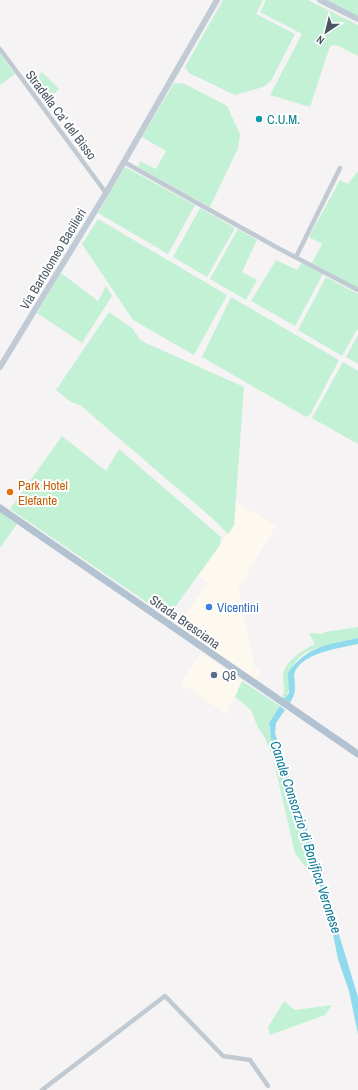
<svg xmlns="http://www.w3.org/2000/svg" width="358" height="1090" font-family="'Archivo Narrow',sans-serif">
<rect width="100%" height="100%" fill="#f5f3f3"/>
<path fill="#fdf9ef" d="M236,502L276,526L238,589L255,668L261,672L256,679L178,626L208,583L199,576L235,524Z
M201,653L242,681L226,714L181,683Z"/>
<path fill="#c3f1d5" d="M223,0H263L256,14L295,34L271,81L263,87L235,95L189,73L185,67Z
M266,0H308L358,25V56L337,45L330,46L310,107L270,95L302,34L260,12Z
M324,0H358V17Z
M0,53L15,74L0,85Z
M42,72L59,89L50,98L33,81Z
M174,83L185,84L227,106L240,134L238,148L210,207L138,167L140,161L156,169L166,151L142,137Z
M125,167L195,205L168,254L98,213Z
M358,171V289L312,263L322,244L309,237L340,180L348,184Z
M200,208L235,228L207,277L173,257Z
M98,219L227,295L194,355L133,320L82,244Z
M238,229L257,240L242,272L257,280L246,300L210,279Z
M276,260L297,270L302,263L323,274L295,326L251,301Z
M61,273L98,301L106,286L112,296L82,343L37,313Z
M326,277L358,294V328L342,356L298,330Z
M231,297L339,360L310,415L306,417L202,357Z
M109,312L133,329L140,340L146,343L244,387L234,525L228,534L212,518L80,405L71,402L56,390Z
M358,335V364L346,357Z
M343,362L358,371V444L312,418Z
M62,436L106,471L119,449L221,537L220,545L170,614H164L10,509Z
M0,512L17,524L0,548Z
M358,627V638C342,642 302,647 295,663C290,675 292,688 284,699L282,698C286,689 283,685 283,676C284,661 303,650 315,644L309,633L322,634L325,632Z
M242,681L280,706L269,723V730L281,773L289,789L297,822L304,833L305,840L312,866L307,869L295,853L273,758L264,736L258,728L251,710L235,697Z
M284,1001L295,1010L332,1005L325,1015L270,1035L268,1027Z"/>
<path fill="#90daee" d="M358,638V644C340,648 299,653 294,675C295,688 297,690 290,703L284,699L289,693L288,673C308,645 327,645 358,638Z
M280,706L285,710L276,723L275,733L293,790L296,793L358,997V1034L349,991L338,959L330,919L323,903L319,881L308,852L304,833L297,822L289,789L281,772L276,751L271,739L269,723Z"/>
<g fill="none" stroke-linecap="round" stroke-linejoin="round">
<path stroke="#c1cad2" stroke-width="4.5" d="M0,49L106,193
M124,162L276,247L358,290
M296,257L340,168
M42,1090L165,996L223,1056L250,1060L268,1086"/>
<path stroke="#c1cbd6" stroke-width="6" d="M320,0L358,19
M0,367L106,193L217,0"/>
<path stroke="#b3c2d1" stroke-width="7" d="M0,508L358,754"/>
</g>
<circle fill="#0f9aa8" stroke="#fff" stroke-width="1.5" cx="259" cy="119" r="4"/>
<circle fill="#e8710a" stroke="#fff" stroke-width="1.5" cx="10" cy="492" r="4"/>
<circle fill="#3f7fe0" stroke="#fff" stroke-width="1.5" cx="209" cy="607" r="4"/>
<circle fill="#5c6f8a" stroke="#fff" stroke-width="1.5" cx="214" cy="675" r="4"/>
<g text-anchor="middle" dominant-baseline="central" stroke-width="4" stroke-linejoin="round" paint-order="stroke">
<g font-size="13" fill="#4a5661" stroke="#fff">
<text transform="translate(61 115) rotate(53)">Stradella Ca' del Bisso</text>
<text transform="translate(53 259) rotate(-59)">Via Bartolomeo Bacilieri</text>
<text transform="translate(185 622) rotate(35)">Strada Bresciana</text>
</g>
<g font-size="13" fill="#0d838f" stroke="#fff" text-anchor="start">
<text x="267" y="119">C.U.M.</text>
</g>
<g font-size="13" fill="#c56008" stroke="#fff" text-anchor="start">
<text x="18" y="485">Park Hotel<tspan x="18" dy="15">Elefante</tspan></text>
</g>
<g font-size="13" fill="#366cbe" stroke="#fff" text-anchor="start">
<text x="217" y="607">Vicentini</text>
</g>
<g font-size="13" fill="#4e5e75" stroke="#fff" text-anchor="start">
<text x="222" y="675">Q8</text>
</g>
<g font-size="14" font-style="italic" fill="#0c7c9b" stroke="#fff">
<text transform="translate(306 837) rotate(72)">Canale Consorzio di Bonifica Veronese</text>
</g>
</g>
<g transform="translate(326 32) rotate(215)" stroke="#ffffff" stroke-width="3" paint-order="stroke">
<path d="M0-3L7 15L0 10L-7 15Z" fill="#4a5661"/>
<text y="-6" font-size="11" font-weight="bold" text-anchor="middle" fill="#4a5661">N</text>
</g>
</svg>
